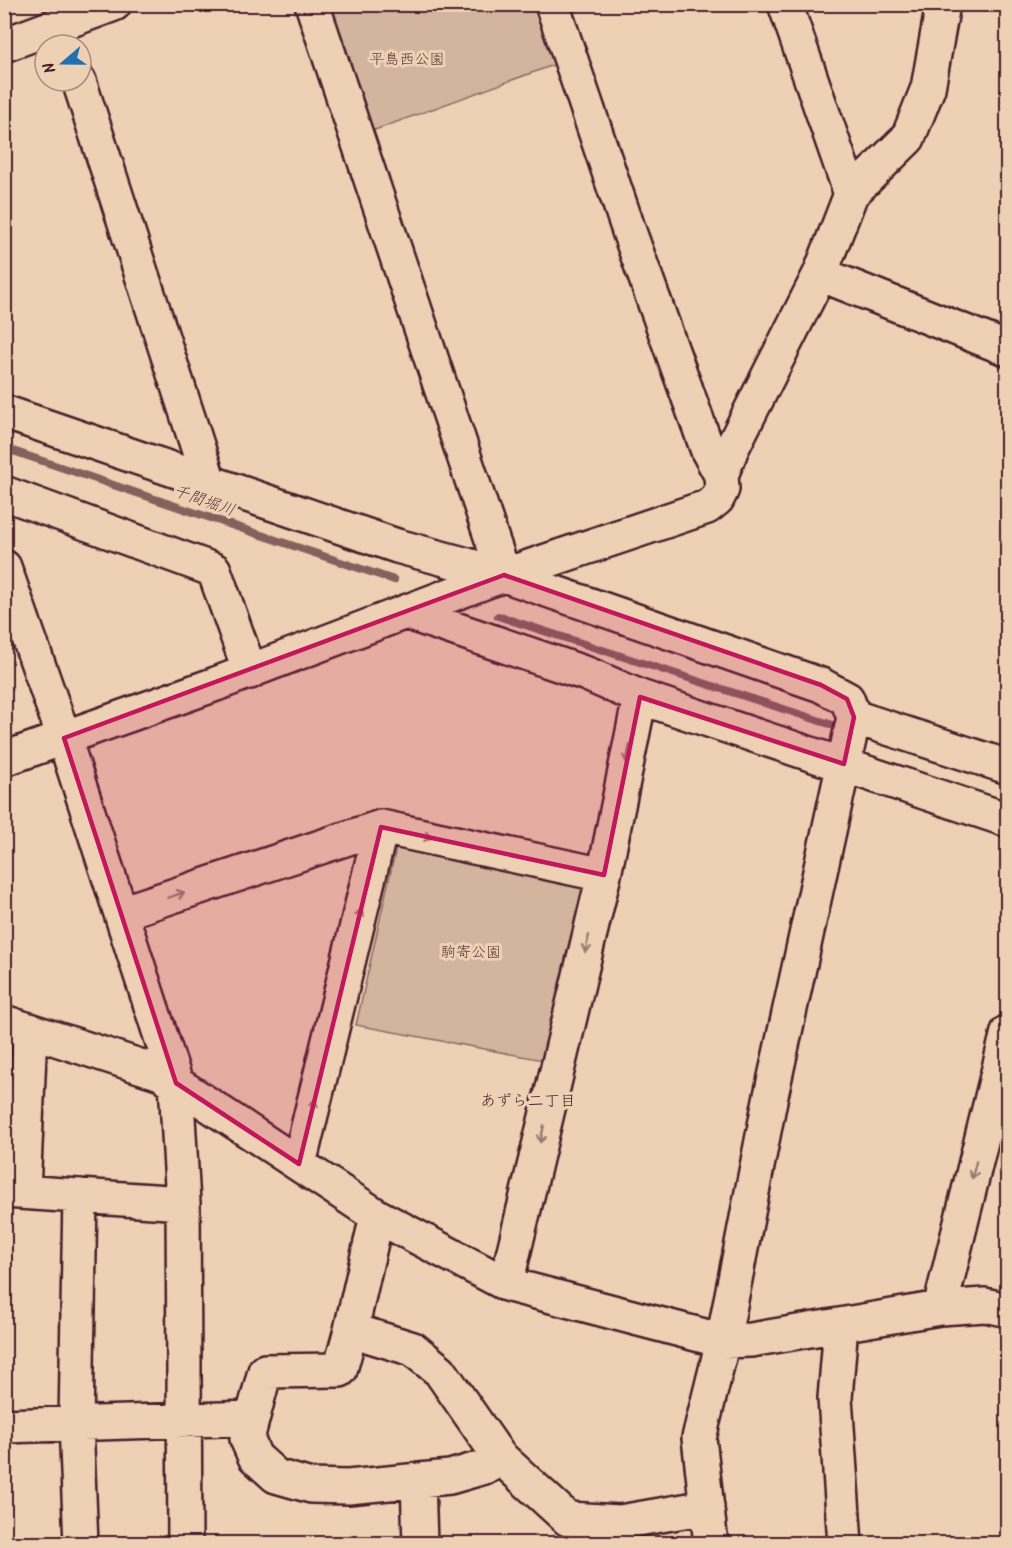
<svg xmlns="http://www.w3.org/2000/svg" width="1012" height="1548" font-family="Kalam,'Klee One',sans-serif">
<rect width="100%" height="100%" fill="#eed1b4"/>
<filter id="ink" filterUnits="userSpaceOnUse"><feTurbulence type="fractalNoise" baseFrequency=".0167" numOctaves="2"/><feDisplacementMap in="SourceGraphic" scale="12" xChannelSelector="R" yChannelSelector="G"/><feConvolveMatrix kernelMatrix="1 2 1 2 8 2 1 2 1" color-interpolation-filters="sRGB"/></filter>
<g filter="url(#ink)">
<path fill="#d3b49e" stroke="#8e6a64" stroke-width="1.5" d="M328,5H539L559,63L372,131Z
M397,844L585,881L543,1060L356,1025Z"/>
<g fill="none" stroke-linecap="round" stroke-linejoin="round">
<path stroke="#85605d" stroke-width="8" d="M4,448L394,580
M498,616L845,729"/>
<g stroke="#4a1f2b" stroke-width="38">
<path id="minor" d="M312,4L504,575
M552,4L630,234L708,451L721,475
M785,4L851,194
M4,45L114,4
M79,81L209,482
M820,274L1008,349
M4,412L397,546L504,575L821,685L847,699L854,717L770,1100L723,1341L699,1438L711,1544
M4,493L214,570L250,672
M4,567L64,738L176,1083L183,1203L185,1544
M405,612L587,674L640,697L1008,820
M854,717L1008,767
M4,759L216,684L487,581L707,507L717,499L722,489L721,475L733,446L820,274L851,194L908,138L928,88L943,4
M121,913L381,827L604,875
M4,1022L161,1073L377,1216L506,1284L723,1341L751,1340L940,1308L985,1305L1008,1310
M299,1164L381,827
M4,1191L183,1203
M23,1192L30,1030
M80,1196L76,1423L81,1544
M506,1284L604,875L640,697
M940,1308L1008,1032
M841,1325L835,1398L845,1544
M351,1330L377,1216
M4,1426L252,1418
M499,1456L488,1466L450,1477L348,1487L311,1486L276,1476L255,1457L247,1439L265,1371L340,1370L351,1330L413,1349L440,1371L499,1456L568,1519L620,1522L707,1507
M418,1480L420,1544"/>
</g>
<use href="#minor" stroke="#eed1b4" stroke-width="33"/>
</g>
<defs><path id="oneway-shaft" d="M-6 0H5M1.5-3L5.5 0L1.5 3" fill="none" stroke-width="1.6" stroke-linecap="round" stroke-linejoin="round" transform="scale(1.5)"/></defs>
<g stroke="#9c7870">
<use href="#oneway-shaft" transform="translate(628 754) rotate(102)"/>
<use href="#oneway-shaft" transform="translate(423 836) rotate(12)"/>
<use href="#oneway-shaft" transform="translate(176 895) rotate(-18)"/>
<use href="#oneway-shaft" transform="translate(359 918) rotate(-76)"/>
<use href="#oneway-shaft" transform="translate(587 944) rotate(103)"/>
<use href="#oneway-shaft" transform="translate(313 1108) rotate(-76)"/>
<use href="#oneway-shaft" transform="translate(542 1134) rotate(103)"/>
<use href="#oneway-shaft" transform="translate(974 1170) rotate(104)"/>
</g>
</g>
<path fill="#c2185b" fill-opacity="0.2" stroke="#c2185b" stroke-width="4.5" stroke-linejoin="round" d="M504,575L821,685L847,699L854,717L844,764L640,697L604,875L381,827L299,1164L176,1083L64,738Z"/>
<g text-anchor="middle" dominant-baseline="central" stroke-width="6" stroke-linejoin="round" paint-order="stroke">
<g font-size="15" fill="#5f353c" stroke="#eed1b4">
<text x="407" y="60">平島西公園</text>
<text x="471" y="953">駒寄公園</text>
</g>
<g font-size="16" font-style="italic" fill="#633a40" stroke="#eed1b4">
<text transform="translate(204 501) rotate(19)">千間堀川</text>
</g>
<g font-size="16" fill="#4a1f2b" stroke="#eed1b4">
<text x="528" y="1101">あずら二丁目</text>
</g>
</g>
<rect width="1012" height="1548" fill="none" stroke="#eed1b4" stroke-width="24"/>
<rect x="12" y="12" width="988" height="1524" fill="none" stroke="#4a1f2b" stroke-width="2" filter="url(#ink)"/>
<g transform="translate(63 63) rotate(250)"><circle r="28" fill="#eed1b4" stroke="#ac8a7d" stroke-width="1.5"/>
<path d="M0-4.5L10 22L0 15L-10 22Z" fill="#1f6fb2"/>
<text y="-9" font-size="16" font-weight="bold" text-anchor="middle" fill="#4a1f2b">N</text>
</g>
</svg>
